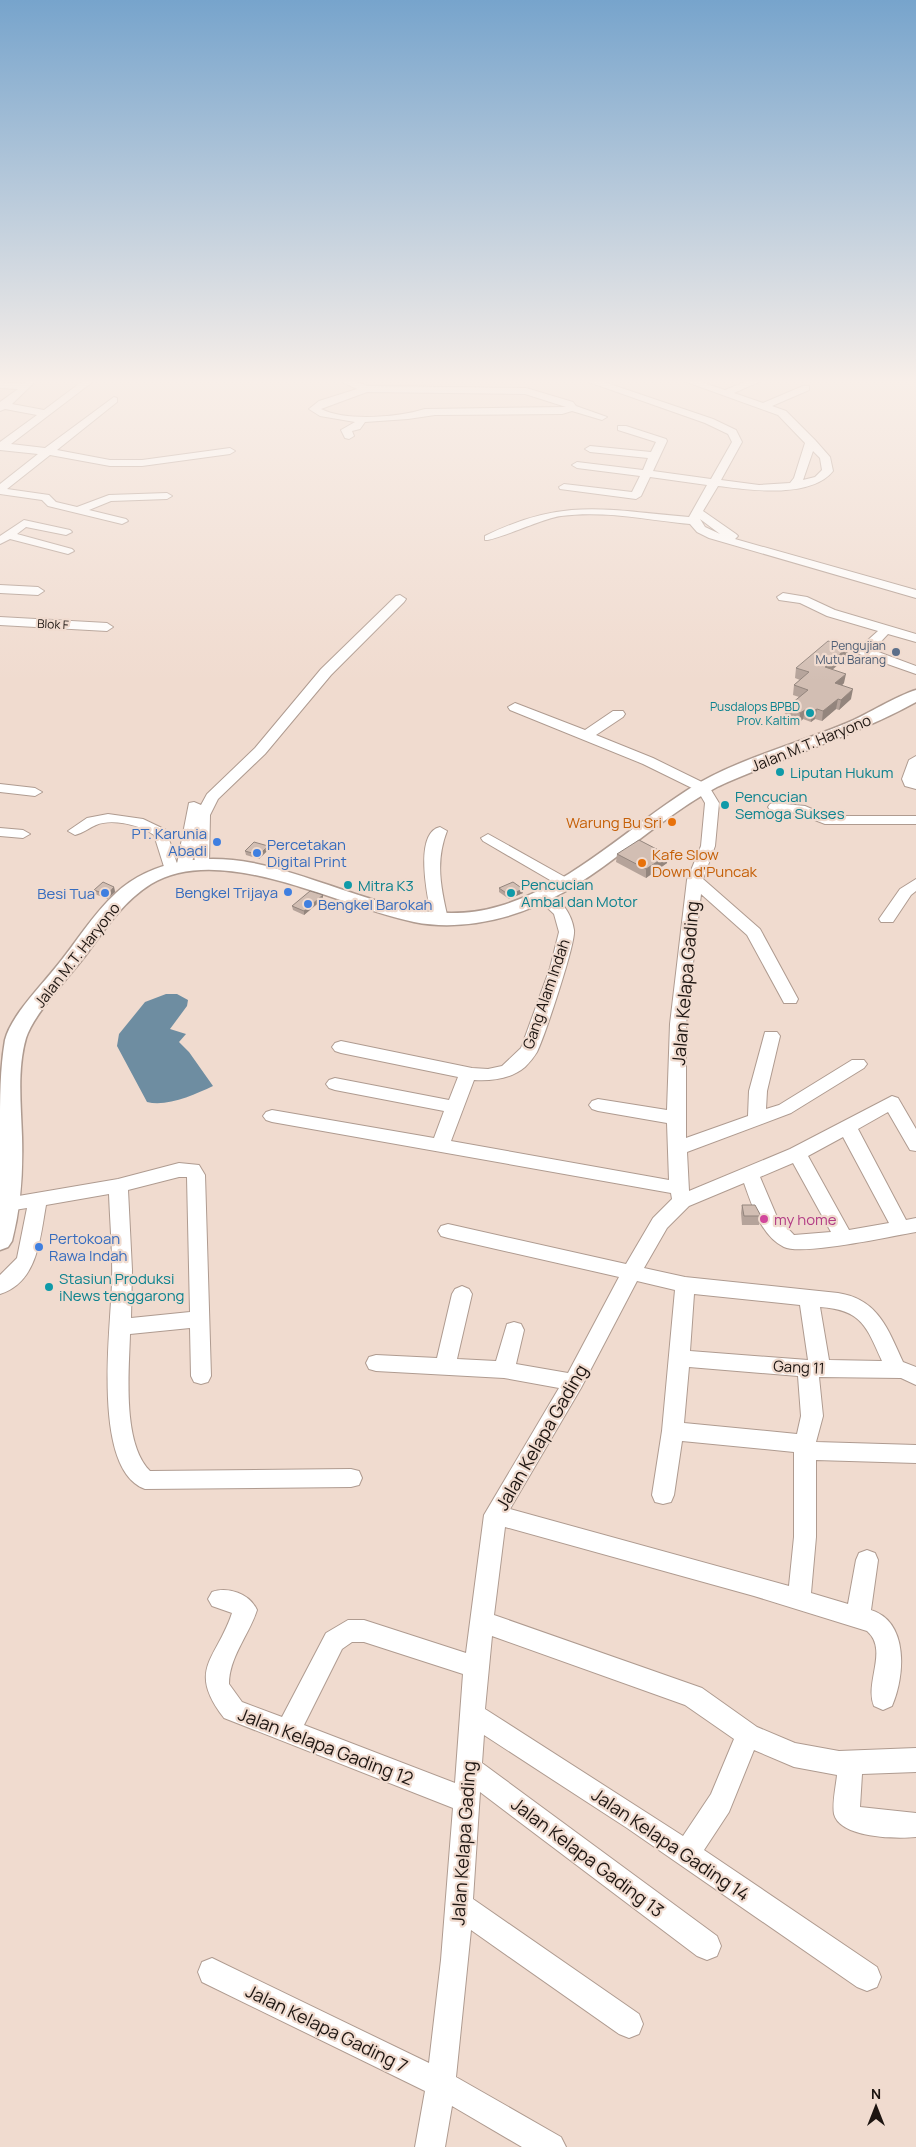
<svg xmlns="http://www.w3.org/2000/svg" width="916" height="2147" font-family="Manrope,sans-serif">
<rect width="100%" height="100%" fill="#f0dbcf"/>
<path fill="#6e8da1" d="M166,994H177L188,1000L187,1006L170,1029L186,1034L179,1042L189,1052L213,1086C194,1095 167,1107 147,1102L117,1046L119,1034L145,1002Z"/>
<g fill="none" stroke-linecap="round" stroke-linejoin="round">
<g stroke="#af9b90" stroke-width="2">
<path id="minor" d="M27,380H37L12,404L44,410L84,380H95L11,444L45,448L114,397L117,398V402L57,450L110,460H142L230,448L235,451L230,454L142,466H110L50,455L7,489L49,495L56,502L77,507L109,495L167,493L172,496L167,499L111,501L89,510L126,519L128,521L122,524L48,506L42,500L0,494V484L38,454L0,450V442L37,415L5,409L0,411V402L18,389L0,388V382L23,384Z
M338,380H352L367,386L526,388L573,402L576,406L607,417L602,420L572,411L562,414L435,415L408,419L365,422L360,429L352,431L354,436L349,439L345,438L341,430L355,422L320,416L309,409L319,401L357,389ZM367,392L525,394L566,407L425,409C399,417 347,422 321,409Z
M583,380H598L713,419L736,430L742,442L721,480L759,485L790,483L794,478L805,443L778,415L681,380H695L725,390L750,380H763L734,393L763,403L803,386H809V390L772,406L786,411L815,440L830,457L833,471C811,499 749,490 718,486L703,511L736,534L738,536L735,539L916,590V598L709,538L697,532L690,524C648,520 604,510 561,516C544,518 492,542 485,540V536C564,497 606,510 689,517L707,485L650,477L641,496L636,499L560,489L559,487L564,484L632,492L640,476L577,468L572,465L577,462L643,470L648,458L590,452L585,449L590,446L651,452L656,442L618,430V426H626L666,439L667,441L653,471L711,479L732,442L728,434L705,423ZM813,451L820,458L822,470L815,477L803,480ZM700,519L720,534L705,527Z
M24,520L70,530L72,532L66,535L26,527L17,534L72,549L74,551L68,554L10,539L0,544V536Z
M0,585L38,587L44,591L38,595L0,593Z
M783,593L807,597L835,610L916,634V642L888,634L873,650L916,666V674L859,654L858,651L859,648L878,631L827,616L800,603L779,600L777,597Z
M400,595L406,599L404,602L331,675L265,754L218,799L210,815L209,863L206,866H196L194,856L190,867H180L177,864L189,803L194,802L201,805L207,794L255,748L321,669L396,596Z
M0,617L107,623L113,627L107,631L0,625Z
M515,703L585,730L613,711H623L625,714L623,717L596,735L653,758L708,785L719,803L715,846L703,879L760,929L798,999L796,1003H784L747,935L701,894L686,1024V1138L748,1116L749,1091L765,1032H777L780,1036L767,1091L766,1109L779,1105L852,1060H864L867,1064L864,1068L791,1113L687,1152L689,1191L790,1149L892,1096L898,1098L916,1129V1151L910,1150L888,1112L858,1129L906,1220L916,1218V1232C892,1236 802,1256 784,1247C761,1236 752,1205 744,1183L689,1206L667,1228L644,1268L685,1277L838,1293C878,1299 888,1329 903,1362L916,1367V1385L901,1378L819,1377L823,1416L816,1442L916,1445V1463L816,1460V1537L811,1593L848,1604L856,1560L859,1553L867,1550L875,1553L878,1560L871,1610C909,1622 905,1676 892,1706L883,1710L874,1706C864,1683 889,1650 867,1631L754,1596L505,1527L494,1615L702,1688L757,1727L795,1743L839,1751L916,1748V1772L862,1774L860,1807L916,1813V1837C896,1839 840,1838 834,1814C832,1803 836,1786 837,1775L794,1767L754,1750L729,1812L704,1850L877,1967L881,1977L877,1987L867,1991L857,1987L627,1828L484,1735L482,1763L717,1936L721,1946L717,1956L707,1960L697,1956L480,1792L473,1899L639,2014L643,2024L639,2034L629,2038L619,2034L471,1930L456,2077L561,2137L566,2147H522L452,2106L445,2147H415L425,2091L202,1982L198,1972L202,1962L212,1958L429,2063L441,1960L453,1808L224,1718C186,1669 217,1659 232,1613L212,1606L208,1599L212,1592C228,1586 250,1594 257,1610C249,1635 229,1657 229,1684L242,1702L282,1717L326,1633L348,1620H364L466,1653L484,1515L559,1388L504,1378L376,1371L369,1369L366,1363L369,1357L376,1355L437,1358L452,1294L455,1289L462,1286L469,1289L472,1294L457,1359L496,1361L507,1324L514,1322L521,1324L524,1330L516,1364L568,1373L619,1277L448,1238L441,1236L438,1231L441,1226L448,1224L626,1264L653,1218L672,1199L671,1193L272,1122L266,1120L263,1116L266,1112L272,1110L434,1138L444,1111L335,1090L329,1088L326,1084L329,1080L335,1078L449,1100L458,1077L341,1053L335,1051L332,1047L335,1043L341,1041L472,1068L488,1069L502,1066L521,1048L550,968L559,932L554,914L537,898L545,893C561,897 572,915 574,930C576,943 544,1038 537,1052C534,1057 529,1063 525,1067C511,1079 492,1081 474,1080L451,1141L669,1180L667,1123L598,1111L592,1109L589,1105L592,1101L598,1099L667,1110L670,1024L687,880L701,846L705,803L698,791L643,764L510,710L508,707ZM843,1137L889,1223L849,1230L808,1156ZM793,1163L831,1232L794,1235L777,1217L760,1177ZM637,1281L675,1290L662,1431L652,1495L655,1502L663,1504L671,1502L674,1495L682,1441L794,1452V1537L789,1586L510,1509L581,1388ZM694,1294L800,1305L808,1360L690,1351ZM820,1307C862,1310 866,1326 882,1361L829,1360ZM689,1367L798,1376L801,1416L797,1434L684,1423ZM492,1636L685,1705L734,1739L711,1794L683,1836L485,1709ZM352,1642H364L463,1674L455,1783L304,1725L342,1649Z
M916,756V789L905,786L902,779L909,760Z
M0,784L35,788L42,792L35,796L0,792Z
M775,803L805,806L828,816H916V824H825L797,813L770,810L768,807L770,804Z
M108,814L143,819L166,830L179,870L176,873H166L154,835C141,825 112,818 96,825C89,828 83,833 75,835L68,831L87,818Z
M440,827L447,831C435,862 441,888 448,919L440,924L432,919C428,900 413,833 440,827Z
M0,828L23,830L30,834L23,838L0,836Z
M488,834L572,881L575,884L572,887H562L483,841L481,838Z
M916,879V891L911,895L893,922H881L879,919L900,889Z
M179,1163L199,1165L205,1175L211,1376L208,1382L201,1384L194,1382L191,1376L190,1328L130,1334C129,1372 122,1443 150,1471L351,1469L359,1471L362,1478L359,1485L351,1487L145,1489C91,1470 111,1328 112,1282C113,1253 110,1223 109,1194L46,1205C40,1238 38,1282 0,1294V1275L17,1258L27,1208L8,1211L1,1209V1199L118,1179ZM179,1177H187L190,1312L131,1318L132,1270L128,1190Z"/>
</g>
<g stroke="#af9b90" stroke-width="3">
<path id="major" d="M916,690V702C867,729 814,747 762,768C747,774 731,780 717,787C630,834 581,907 476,923C455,926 434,926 414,922C339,907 222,841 151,884C124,901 106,927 88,952C71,975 34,1013 26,1038C17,1069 21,1105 22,1137C23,1173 21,1206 12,1241L8,1247L0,1250C0,1209 0,1169 0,1129C0,1099 0,1069 5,1040C11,1016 40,987 56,967C76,943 92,915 116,893C153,859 206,854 253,863C335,879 415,932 500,906C573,884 626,829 689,789C734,760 797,744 847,723C868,714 896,696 916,690Z"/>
</g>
<use href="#minor" fill="#fff" fill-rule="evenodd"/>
<use href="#major" fill="#fff" fill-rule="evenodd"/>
</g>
<path fill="#b5a39a" d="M847,657L832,669L844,683L842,685L851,699L839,710L836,709L822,721L815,719L811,722L803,719L799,723L784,718L786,708L799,697L793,695L794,685L800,680L795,678L796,668Z
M268,846V850L259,859L246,855L245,851Z
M617,854L667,863L646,878L616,862Z
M114,887L115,892L107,899L95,894L94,890Z
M499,888L523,889V893L509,899L499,892Z
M323,895V899L304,915L293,910L292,906Z
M742,1205L761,1216L759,1225H742L741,1213Z"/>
<path fill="#93857d" d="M848,647L847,657L824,677L825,667Z
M846,674L844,683L834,693L835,683Z
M853,689L851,699L839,710L841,700Z
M838,699L836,709L822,721L823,711Z
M817,709L815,719L811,722L812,712Z
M805,710L803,719L799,723L800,713Z
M268,846V850L259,859V855Z
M668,855L667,863L646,878V869Z
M114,887L115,892L107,899V895Z
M523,889V893L509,899V895Z
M323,895V899L304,915V911Z"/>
<path fill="#d2beb3" stroke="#93857d" d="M828,641L848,647L825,667L846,674L835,683L853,689L841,700L838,699L823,711L817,709L812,712L805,710L800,713L786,708L808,690L794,685L809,672L796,668Z
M639,840L668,855L646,869L617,854Z
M254,842L268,846L259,855L245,851Z
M103,882L114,887L107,895L94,890Z
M513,882L523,889L509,895L499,888Z
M310,891L323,895L304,911L292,906Z
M742,1205H755L761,1216H744Z"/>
<linearGradient id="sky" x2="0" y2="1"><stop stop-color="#77a4cc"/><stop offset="0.56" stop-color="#f8efe9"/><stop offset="1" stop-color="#f8efe9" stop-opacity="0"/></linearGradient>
<rect width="916" height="681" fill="url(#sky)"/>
<circle fill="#5c6f8a" stroke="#f0dbcf" stroke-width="2" cx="896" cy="652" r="5"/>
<g fill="#0f9aa8" stroke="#f0dbcf" stroke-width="2">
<circle cx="810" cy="713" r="5"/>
<circle cx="780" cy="772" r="5"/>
<circle cx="725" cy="805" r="5"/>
<circle cx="348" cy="885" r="5"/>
<circle cx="511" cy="893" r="5"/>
<circle cx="49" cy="1287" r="5"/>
</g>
<g fill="#e8710a" stroke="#f0dbcf" stroke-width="2">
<circle cx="672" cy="822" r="5"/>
<circle cx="642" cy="863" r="5"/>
</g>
<g fill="#3f7fe0" stroke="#f0dbcf" stroke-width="2">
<circle cx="217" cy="842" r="5"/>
<circle cx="257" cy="853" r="5"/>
<circle cx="288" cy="892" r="5"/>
<circle cx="105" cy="893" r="5"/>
<circle cx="308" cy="904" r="5"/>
<circle cx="39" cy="1247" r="5"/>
</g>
<circle fill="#d1479c" stroke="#f0dbcf" stroke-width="2" cx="764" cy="1219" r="5"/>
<g text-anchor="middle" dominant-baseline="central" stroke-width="4.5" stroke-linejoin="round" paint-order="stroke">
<g font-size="12" fill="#1d1511" stroke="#f0dbcf">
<text transform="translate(53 624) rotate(3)">Blok F</text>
</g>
<g font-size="12" fill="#4e5e75" stroke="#f0dbcf" text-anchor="end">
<text x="886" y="645">Pengujian<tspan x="886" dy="14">Mutu Barang</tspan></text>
</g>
<g font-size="12" fill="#0d838f" stroke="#f0dbcf" text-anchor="end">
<text x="800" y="706">Pusdalops BPBD<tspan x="800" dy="14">Prov. Kaltim</tspan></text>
</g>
<g font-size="15" fill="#1d1511" stroke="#f0dbcf">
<text transform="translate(811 743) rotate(-22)">Jalan M.T. Haryono</text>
<text transform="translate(77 955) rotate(-52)">Jalan M.T. Haryono</text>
<text transform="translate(546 994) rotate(-71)">Gang Alam Indah</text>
<text transform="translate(799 1367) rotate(3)">Gang 11</text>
</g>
<g font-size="15" fill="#0d838f" stroke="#f0dbcf" text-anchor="start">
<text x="790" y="772">Liputan Hukum</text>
<text x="735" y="796">Pencucian<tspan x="735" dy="17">Semoga Sukses</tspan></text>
<text x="521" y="884">Pencucian<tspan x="521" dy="17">Ambal dan Motor</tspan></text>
<text x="358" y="885">Mitra K3</text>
<text x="59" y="1278">Stasiun Produksi<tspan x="59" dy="17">iNews tenggarong</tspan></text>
</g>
<g font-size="15" fill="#c56008" stroke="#f0dbcf" text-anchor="end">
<text x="662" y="822">Warung Bu Sri</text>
<text x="652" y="854" text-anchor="start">Kafe Slow<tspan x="652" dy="17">Down d'Puncak</tspan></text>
</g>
<g font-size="15" fill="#366cbe" stroke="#f0dbcf" text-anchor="end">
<text x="207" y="833">PT. Karunia<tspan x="207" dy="17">Abadi</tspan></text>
<text x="267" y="844" text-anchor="start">Percetakan<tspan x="267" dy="17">Digital Print</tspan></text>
<text x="278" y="892">Bengkel Trijaya</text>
<text x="95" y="893">Besi Tua</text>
<text x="318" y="904" text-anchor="start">Bengkel Barokah</text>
<text x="49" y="1238" text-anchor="start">Pertokoan<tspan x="49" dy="17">Rawa Indah</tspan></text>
</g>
<g font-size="15" fill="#b23c85" stroke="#f0dbcf" text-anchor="start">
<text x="774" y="1219">my home</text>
</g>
<g font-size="18" fill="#1d1511" stroke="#f0dbcf">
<text transform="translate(685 983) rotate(-85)">Jalan Kelapa Gading</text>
<text transform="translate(541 1437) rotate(-60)">Jalan Kelapa Gading</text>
<text transform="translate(326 1746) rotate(21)">Jalan Kelapa Gading 12</text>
<text transform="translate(463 1843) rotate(-86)">Jalan Kelapa Gading</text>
<text transform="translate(671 1844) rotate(34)">Jalan Kelapa Gading 14</text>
<text transform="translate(588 1857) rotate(37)">Jalan Kelapa Gading 13</text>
<text transform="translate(327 2028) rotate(26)">Jalan Kelapa Gading 7</text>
</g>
</g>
<g transform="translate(876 2107)" stroke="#f0dbcf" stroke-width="4" paint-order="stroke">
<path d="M0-4L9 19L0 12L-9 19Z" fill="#1d1511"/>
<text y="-8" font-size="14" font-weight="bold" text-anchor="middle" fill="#1d1511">N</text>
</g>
</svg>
